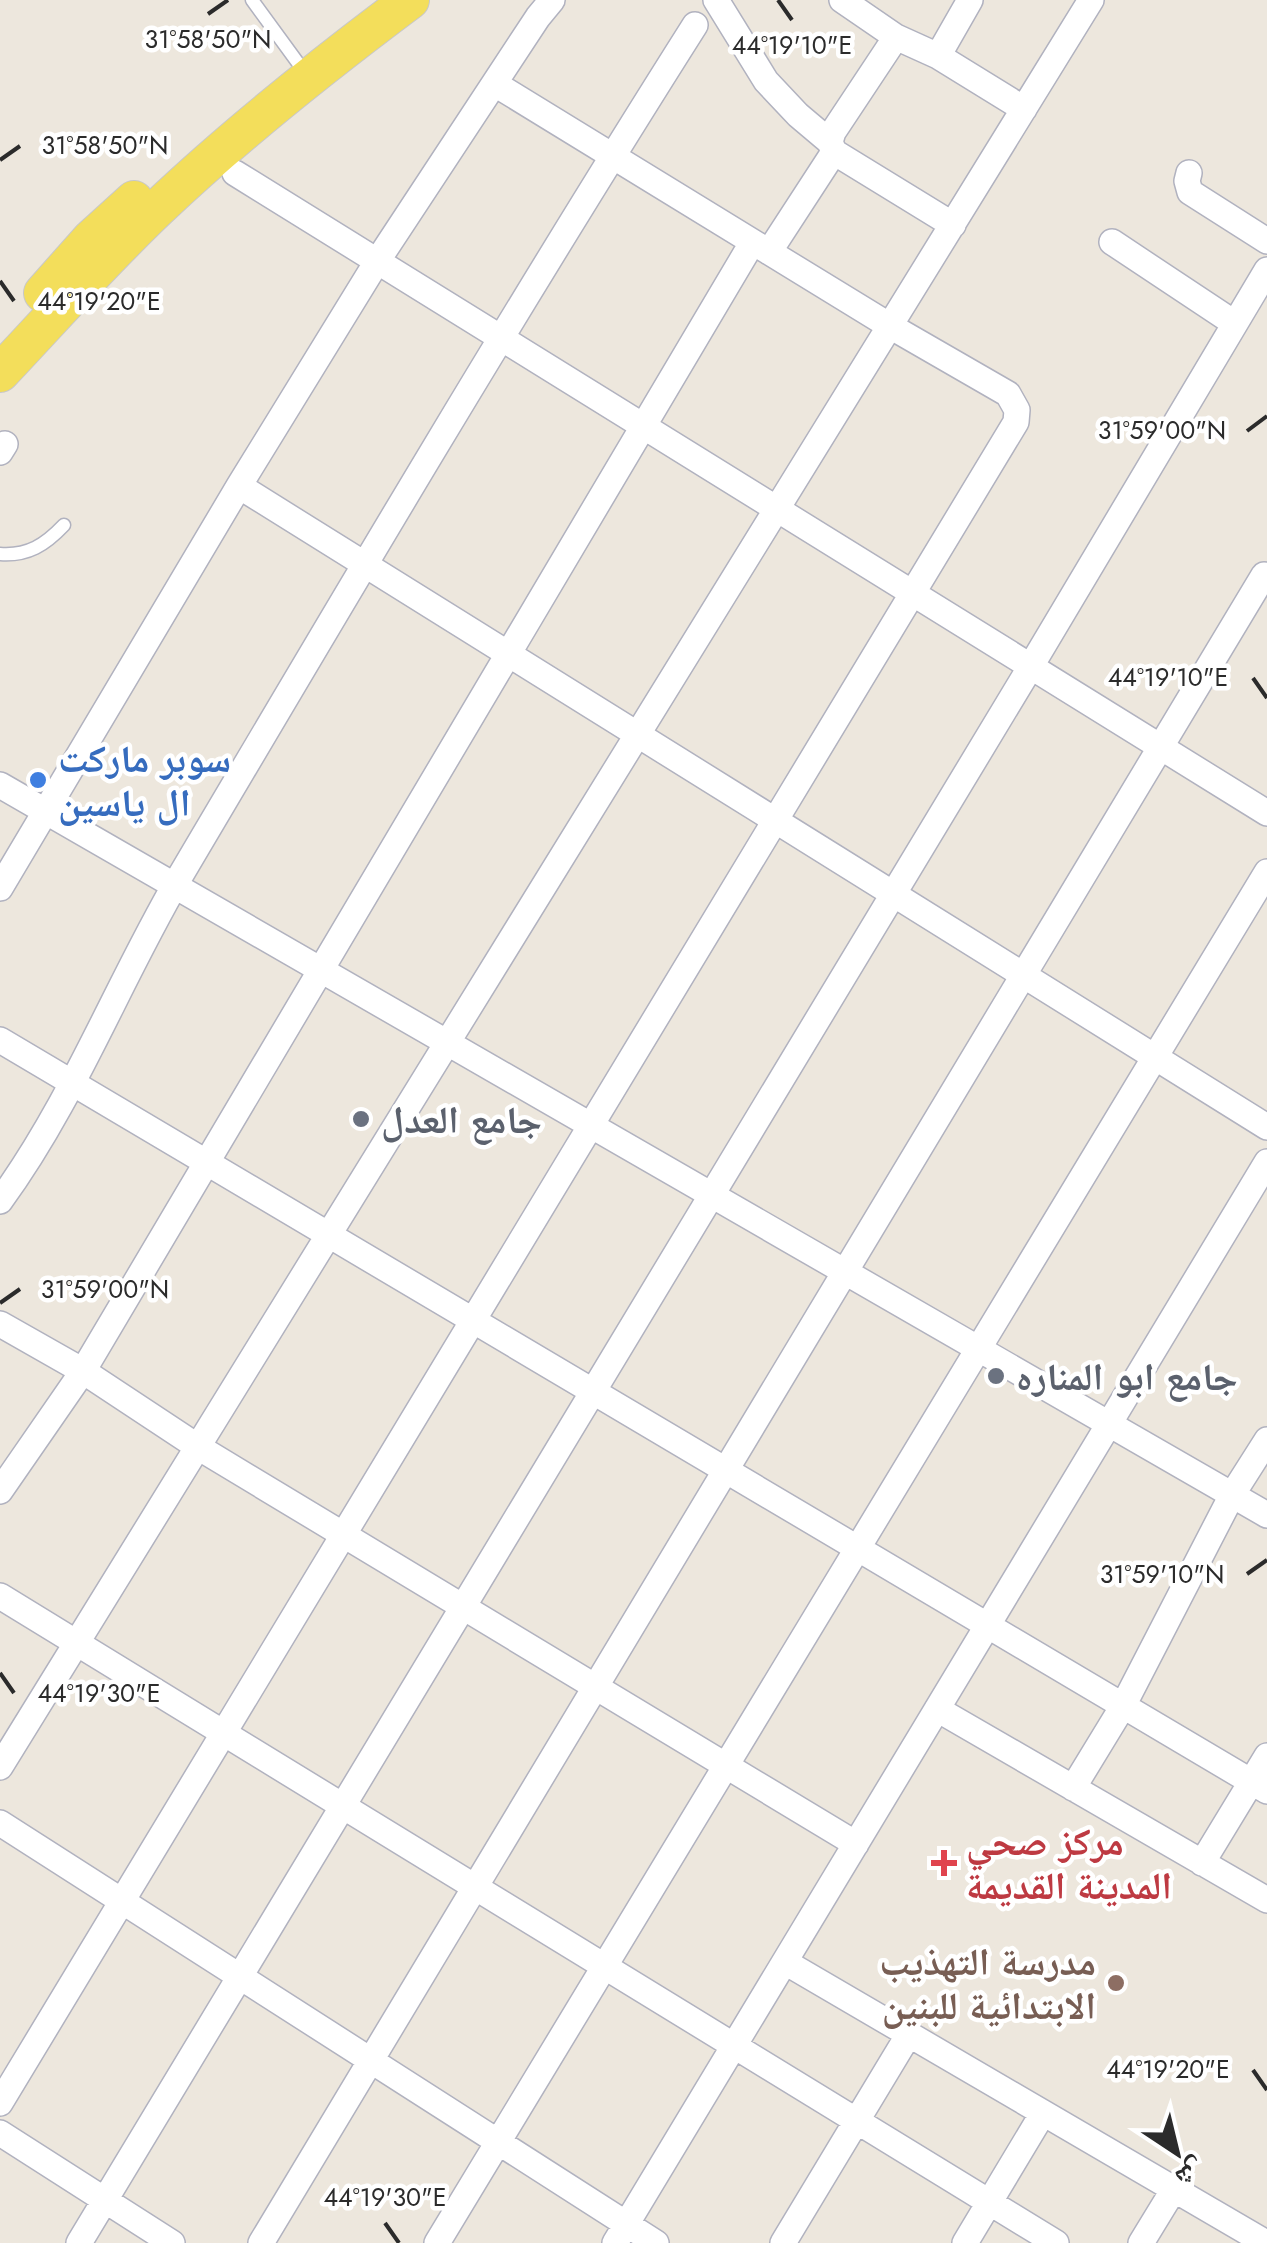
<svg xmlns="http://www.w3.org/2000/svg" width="1267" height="2243" font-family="Jost,'Noto Naskh Arabic',sans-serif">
<rect width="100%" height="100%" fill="#ede7dd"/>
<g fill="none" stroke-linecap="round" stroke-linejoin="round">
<g stroke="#b1b2bf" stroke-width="15">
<path id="service" d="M252,0L298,63
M0,554C28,556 45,545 64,525"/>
</g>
<g stroke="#b1b2bf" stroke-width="28">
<path id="minor" d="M716,0L766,81L798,115L830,142
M842,0L896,37L938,56L1024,109
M938,56L970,0
M834,152L953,225
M235,173L1267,813
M1189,173L1187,181L1190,192L1267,241
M1112,242L1234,323
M769,252L834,152L830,142L833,132L896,37
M0,452L5,444
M239,486L1267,1127
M0,785L1267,1515
M0,888L239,486L378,260L538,17L552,0
M0,1040L1267,1791
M0,1201C73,1101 117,984 179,878C348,592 517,306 695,25
M0,1324L83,1371L198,1447L856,1844
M0,1491L83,1371L752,243
M0,1596L1056,2243
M937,1709L1267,1900
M0,1767L1091,0
M1073,1788L1123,1706L1232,1495L1267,1440
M0,1823L656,2243
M1202,1863L1267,1756
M785,1962L1266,2243
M0,2103L1016,422L1017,410L1008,394L890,326L495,84
M0,2133L172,2243
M79,2243L1031,666L1267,270
M261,2243L1264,575L1267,576
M437,2243L1267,872
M615,2243L1267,1162
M783,2243L909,2034
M965,2243L1043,2113
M1141,2243L1174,2189"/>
</g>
<g stroke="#c8c8c8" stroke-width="40">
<path id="primary" d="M43,293L91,239L134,200
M0,373C52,318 103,260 158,208C237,133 323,65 410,0"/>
</g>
<use href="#service" stroke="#fff" stroke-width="12"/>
<use href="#minor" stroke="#fff" stroke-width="25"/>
<use href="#primary" stroke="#f3de5b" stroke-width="38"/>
</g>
<path fill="none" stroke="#2b2b2b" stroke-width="4" d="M778,0L792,20M208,14L228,0M0,160L20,146M0,281L14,301M1247,431L1267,416M1253,678L1267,698M0,1303L20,1289M1247,1574L1267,1560M0,1673L14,1693M1253,2070L1267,2090M385,2223L399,2243"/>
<circle fill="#3f7fe0" stroke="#fff" stroke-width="4" cx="38" cy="780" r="10"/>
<g fill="#6b7280" stroke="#fff" stroke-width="4">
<circle cx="361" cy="1119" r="10"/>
<circle cx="996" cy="1376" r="10"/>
</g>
<path fill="#e0444e" stroke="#fff" stroke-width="4" d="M939 1848h10v10h10v10h-10v10h-10v-10h-10v-10h10z"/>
<circle fill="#8d6e63" stroke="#fff" stroke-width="4" cx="1116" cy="1983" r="10"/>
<g text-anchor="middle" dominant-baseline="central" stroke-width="9" stroke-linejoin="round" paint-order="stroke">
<g font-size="38" font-weight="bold" fill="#366cbe" stroke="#fff" text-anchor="start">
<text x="58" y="758">سوبر ماركت<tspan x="58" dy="44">ال ياسين</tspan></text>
</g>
<g font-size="38" font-weight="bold" fill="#5b616d" stroke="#fff" text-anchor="start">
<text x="381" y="1119">جامع العدل</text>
<text x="1016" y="1376">جامع ابو المناره</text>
</g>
<g font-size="38" font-weight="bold" fill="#be3a42" stroke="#fff" text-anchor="start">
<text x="966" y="1841">مركز صحي<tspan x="966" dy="44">المدينة القديمة</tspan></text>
</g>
<g font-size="38" font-weight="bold" fill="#785e54" stroke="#fff" text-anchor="end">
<text x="1096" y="1961">مدرسة التهذيب<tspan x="1096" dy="44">الابتدائية للبنين</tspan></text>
</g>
</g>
<g font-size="25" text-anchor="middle" fill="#2b2b2b" stroke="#fff" stroke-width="9" stroke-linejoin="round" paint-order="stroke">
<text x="208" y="48">31°58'50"N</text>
<text x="792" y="54">44°19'10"E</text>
<text x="105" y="154">31°58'50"N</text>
<text x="99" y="310">44°19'20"E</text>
<text x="1162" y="439">31°59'00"N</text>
<text x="1168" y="686">44°19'10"E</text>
<text x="105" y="1298">31°59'00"N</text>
<text x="1162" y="1583">31°59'10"N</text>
<text x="99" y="1702">44°19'30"E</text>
<text x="1168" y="2078">44°19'20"E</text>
<text x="385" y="2206">44°19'30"E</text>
</g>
<g transform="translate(1177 2153) rotate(145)" stroke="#ffffff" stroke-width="8" paint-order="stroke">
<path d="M0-8L18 38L0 25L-18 38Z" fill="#2b2b2b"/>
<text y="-15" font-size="28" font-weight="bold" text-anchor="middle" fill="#2b2b2b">ش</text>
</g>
</svg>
